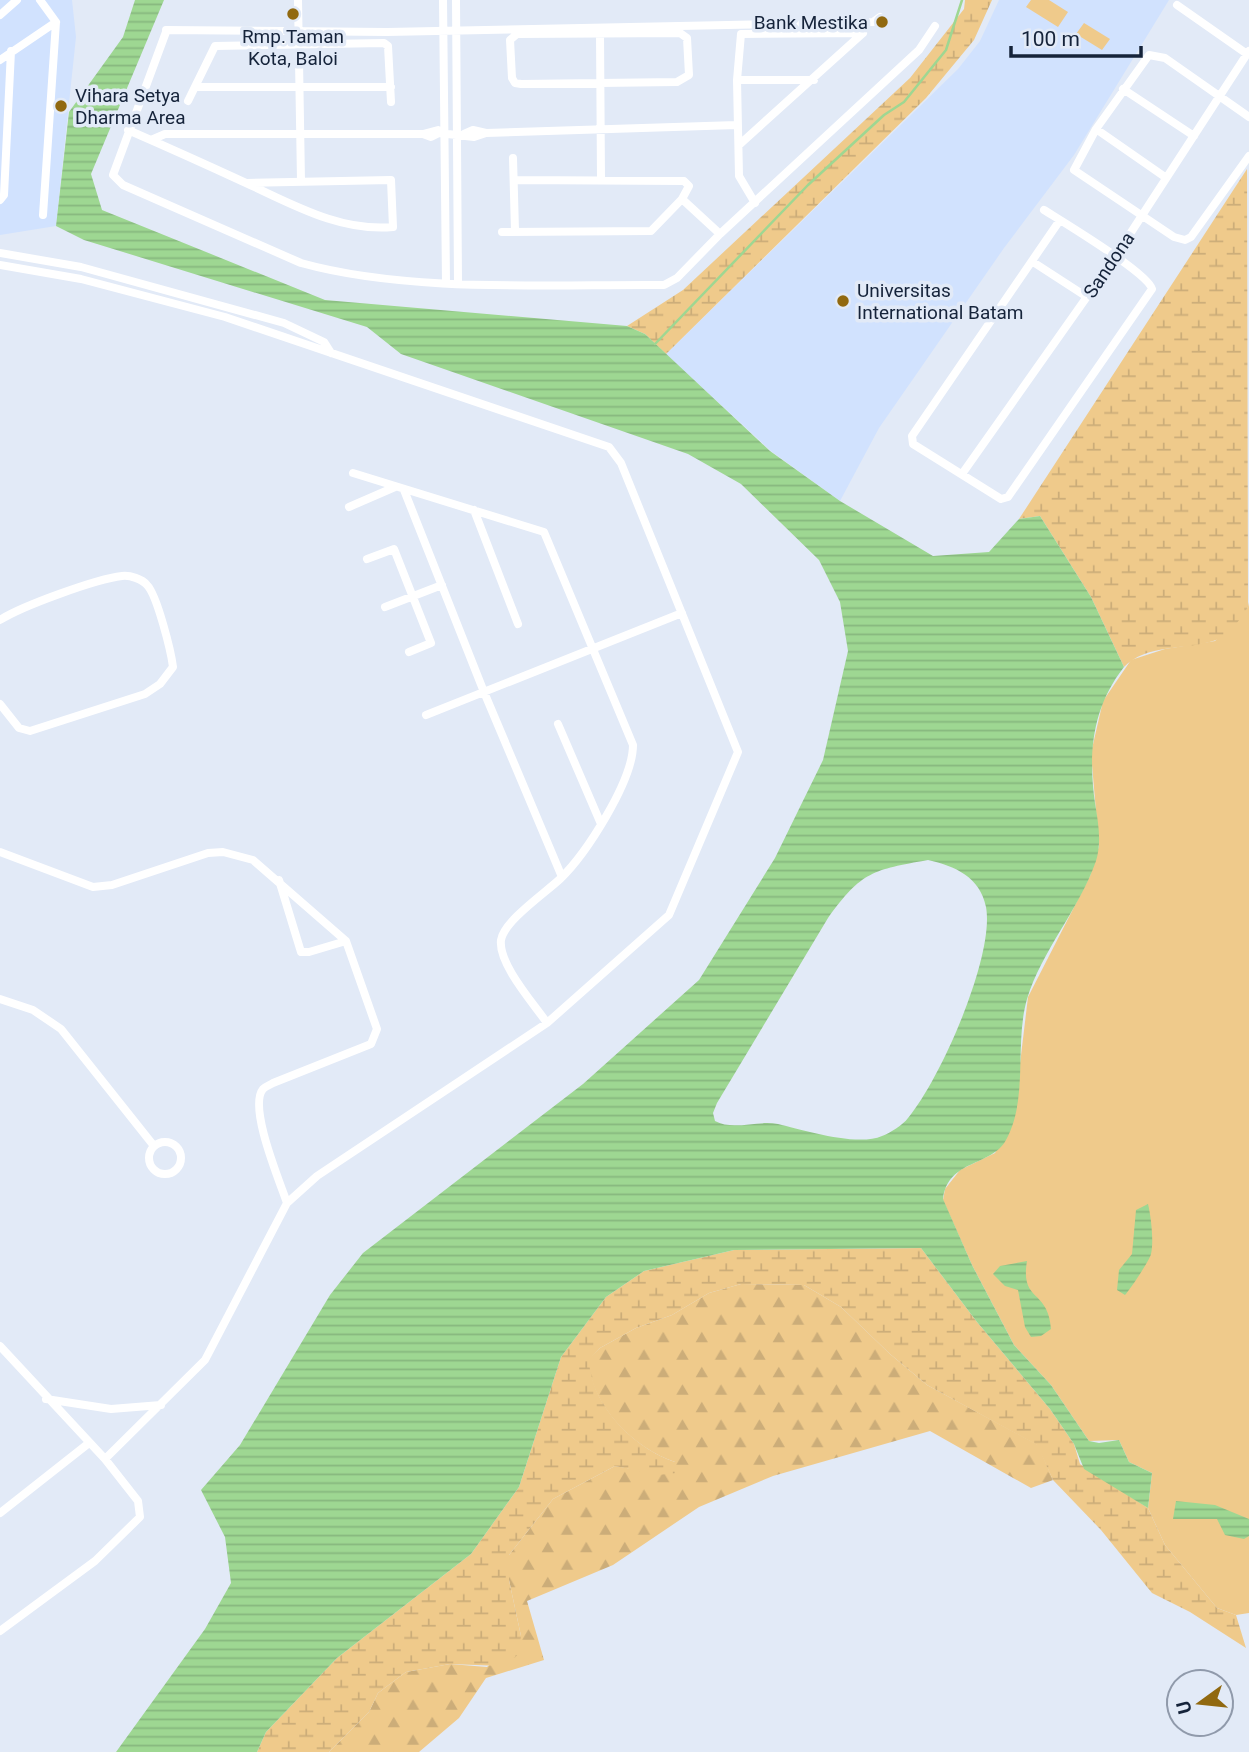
<svg xmlns="http://www.w3.org/2000/svg" width="1249" height="1752" font-family="Roboto,sans-serif">
<defs>
<pattern id="forest-firs" width="22" height="20" patternUnits="userSpaceOnUse" patternTransform="scale(1.75)"><rect width="22" height="20" fill="#efca8b"/><path d="M5 1l3.5 6h-7zM16 11l3.5 6h-7z" fill="#ccad79"/></pattern>
<pattern id="wetland-marsh" width="20" height="14" patternUnits="userSpaceOnUse" patternTransform="scale(1.75)"><rect width="20" height="14" fill="#efca8b"/><path d="M1 5h8M5 5V1M11 12h8M15 12V8" fill="none" stroke="#ccad79"/></pattern>
<pattern id="water-rules" width="6" height="5" patternUnits="userSpaceOnUse" patternTransform="scale(1.75)"><rect width="6" height="5" fill="#9ed792"/><path d="M0 2.5h6" fill="none" stroke="#87b87f"/></pattern>
</defs>
<rect width="100%" height="100%" fill="#e2eaf7"/>
<path fill="#d1e2fe" d="M0,0H72L76,37L56,226L0,235Z
M999,0H1169L1074,155L1004,248L879,428L840,501L771,451L666,354L958,69L980,41Z"/>
<path fill="#efca8b" d="M1031,0H1049L1068,12L1058,27L1026,7Z
M1084,23L1110,39L1102,50L1076,34Z
M1249,602V1613L1236,1615L1217,1608L1165,1545L1148,1508L1152,1473L1129,1462L1119,1440L1089,1441L1051,1385L1014,1345L972,1265L943,1200L945,1189L960,1170L995,1153L1013,1122L1028,997L1090,876L1099,846L1091,753L1103,701L1131,660L1165,649L1215,641L1248,607Z"/>
<path fill="url(#forest-firs)" d="M741,1284L804,1285L841,1307L890,1354L927,1385L1038,1445L1053,1480L1031,1488L930,1431L773,1476L699,1507L613,1565L527,1601L544,1660L486,1678L459,1718L419,1752H329L369,1712L378,1693L406,1672L450,1664L487,1667L521,1636L509,1580V1555L553,1499L615,1466L632,1469L675,1462C633,1448 591,1405 588,1360L600,1348L636,1328L672,1315L709,1293Z"/>
<path fill="url(#wetland-marsh)" d="M965,0H992L974,40L926,98L666,354L645,334L627,326L683,290L910,78L964,9Z
M1247,169L1248,607C1239,620 1230,636 1213,641C1185,650 1146,644 1124,667L1091,597L1040,516L1019,519Z
M921,1248L977,1322L1050,1409L1074,1444L1080,1464L1148,1508L1165,1545L1217,1608L1236,1615L1246,1648L1190,1612L1152,1593L1101,1530L1053,1480L1037,1445L927,1385L890,1354L841,1307L804,1285L741,1284L709,1293L672,1315L636,1328L600,1348L589,1360C591,1405 634,1448 675,1462L676,1473L658,1475L615,1466L553,1499L509,1555V1580L521,1636L518,1655L501,1666L450,1664L406,1672L378,1693L369,1712L329,1752H257L266,1732L337,1658L471,1554L519,1487L561,1357L606,1297L644,1271L734,1250Z"/>
<path fill="url(#water-rules)" fill-rule="evenodd" d="M135,0H164L91,174L102,210L325,300L627,326L645,334L770,451L840,501L933,556L989,552L1019,519L1040,516L1091,597L1124,667C1092,708 1088,753 1095,803C1098,822 1102,841 1096,861C1079,910 1042,950 1027,999C1014,1044 1029,1098 1006,1140C991,1167 948,1159 943,1199L972,1265L1014,1345L1051,1385L1089,1441L1099,1443L1119,1440L1129,1462L1152,1473L1148,1508L1084,1469L1074,1444L1050,1409L977,1322L921,1248L734,1250L644,1271L606,1297L561,1357L519,1487L471,1554L337,1658L266,1732L257,1752H116L205,1629L231,1583L225,1537L201,1490L240,1445L330,1295L363,1253L583,1084L699,980L775,858L823,760L848,651L840,602L819,560L741,484L688,454L401,354L367,327L84,240L56,226L69,112L123,37ZM928,860C955,866 980,877 986,907C995,956 940,1080 908,1118C903,1125 890,1133 882,1136C857,1147 804,1130 778,1124C757,1120 733,1131 715,1121L713,1113L717,1103L828,918C862,871 873,870 928,860Z
M1148,1204C1151,1216 1154,1242 1151,1254C1150,1260 1129,1291 1125,1295L1117,1290L1119,1270L1132,1254L1136,1210Z
M1027,1261C1020,1303 1048,1288 1051,1329L1041,1336L1031,1337L1025,1327L1018,1290L1005,1286L993,1274L1000,1266Z
M1176,1501L1215,1505L1249,1519V1536L1244,1539L1225,1535L1217,1519H1173Z"/>
<g fill="none" stroke-linecap="round" stroke-linejoin="round">
<path stroke="#9ed792" stroke-width="2.5" d="M655,344L808,185L884,115L904,102L946,50L962,0"/>
<path stroke="#fff" stroke-width="8" d="M40,0L56,22L43,215
M298,0L301,181
M443,0L446,283
M456,0L458,283
M1177,5L1247,54
M0,15L17,0
M166,30L387,32L873,22L880,17
M166,32L113,175L123,185L301,263C409,293 551,284 664,285L677,278L720,234L919,50L935,26
M680,33L687,38L689,75L677,82L521,84L515,83L512,78L510,40L517,34Z
M600,34L601,179
M0,60L56,22
M737,80H814
M196,87H391
M1123,89L1194,136
M188,101L215,46L384,43L388,46L391,102
M1249,117L1165,58L1149,55L1096,129L1074,170L1174,237L1185,240L1191,237L1249,156
M1096,129L1165,177
M128,130C167,147 207,165 246,183C292,204 340,232 393,227L391,180L247,183
M423,134L438,130L439,133L474,137L486,133L737,125
M464,134L473,130L486,133
M151,140L165,134H423L431,137L439,133
M739,145L863,33
M513,158L515,231
M682,199L720,234
M0,200L4,195L11,51
M755,203L739,176L737,80L741,34L863,33
M1044,210C1063,222 1148,273 1152,289L1008,497L1001,499L913,444L912,436L1060,220
M502,232L651,231L682,199L689,186L684,181L514,180
M0,253L81,267L284,323L324,342L331,353
M1033,262L1087,297
M0,265L81,279L225,317L609,447L621,463L738,752L669,915L547,1023L317,1176L287,1203L205,1360L105,1459
M353,473L544,532L633,745C633,781 586,854 560,879C545,893 504,921 501,940C498,964 534,1004 547,1023
M962,474L1115,257L1249,51
M404,490L484,692L562,877
M349,507L395,487
M474,510L518,624
M367,559L394,549L431,643L409,652
M385,607L442,585
M0,620C22,606 96,579 122,576C130,575 142,579 147,585C157,595 171,651 173,667L160,684L145,694L30,731L19,728L0,704
M426,715L682,613
M558,724L601,824
M0,852L93,887L112,885L208,853L223,852L253,860L346,941L377,1029L371,1044L273,1083C270,1085 266,1086 263,1089C248,1107 280,1182 287,1203
M279,880L301,952H309L346,941
M0,999L33,1010L61,1029L154,1146
M149 1158a16 16 0 1 1 32 0a16 16 0 1 1-32 0Z
M0,1346L105,1459L138,1501L140,1517L95,1561L0,1631
M46,1399L111,1409L161,1405
M0,1513L89,1443"/>
</g>
<g fill="#916910" stroke="#e2eaf7" stroke-width="2.5">
<circle cx="293" cy="14" r="7"/>
<circle cx="882" cy="22" r="7"/>
<circle cx="61" cy="106" r="7"/>
<circle cx="843" cy="301" r="7"/>
</g>
<g text-anchor="middle" dominant-baseline="central" stroke-width="7" stroke-linejoin="round" paint-order="stroke">
<g font-size="19" fill="#15233a" stroke="#e2eaf7" text-anchor="start">
<text x="868" y="22" text-anchor="end">Bank Mestika</text>
<text x="293" y="36" text-anchor="middle">Rmp.Taman<tspan x="293" dy="22">Kota, Baloi</tspan></text>
<text x="75" y="95">Vihara Setya<tspan x="75" dy="22">Dharma Area</tspan></text>
<text x="857" y="290">Universitas<tspan x="857" dy="22">International Batam</tspan></text>
</g>
<g font-size="19" fill="#15233a" stroke="#e2eaf7">
<text transform="translate(1109 265) rotate(-56)">Sandona</text>
</g>
</g>
<g transform="translate(1200 1703) rotate(255)"><circle r="33" fill="#e2eaf7" stroke="#909aab" stroke-width="2"/>
<path d="M0-5L12 26L0 18L-12 26Z" fill="#916910"/>
<text y="-10" font-size="19" font-weight="bold" text-anchor="middle" fill="#15233a">U</text>
</g>
<path d="M1011 46v10h130v-10" fill="none" stroke="#15233a" stroke-width="3.5"/>
<text x="1021" y="46" font-size="21" fill="#15233a" stroke="#e2eaf7" stroke-width="5" paint-order="stroke">100 m</text>
</svg>
